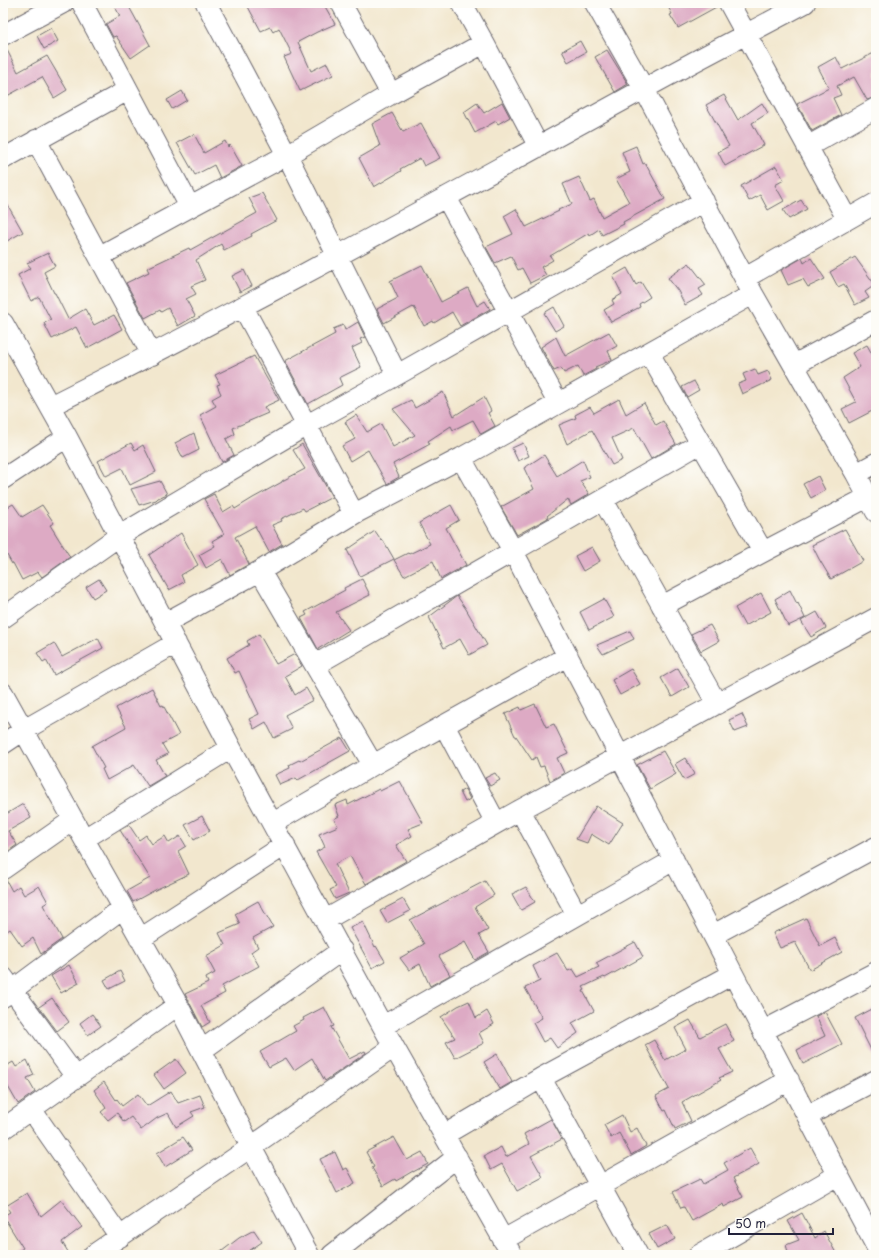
<svg xmlns="http://www.w3.org/2000/svg" width="879" height="1258" font-family="'Playpen Sans',sans-serif">
<rect width="100%" height="100%" fill="#fdfcf7"/>
<filter id="ink" filterUnits="userSpaceOnUse"><feTurbulence type="fractalNoise" baseFrequency=".025" numOctaves="2"/><feDisplacementMap in="SourceGraphic" scale="8" xChannelSelector="R" yChannelSelector="G"/><feConvolveMatrix kernelMatrix="1 2 1 2 8 2 1 2 1" color-interpolation-filters="sRGB"/></filter>
<filter id="wash" filterUnits="userSpaceOnUse"><feTurbulence type="fractalNoise" baseFrequency=".012" numOctaves="4" result="noise"/><feDisplacementMap in="SourceGraphic" scale="16" xChannelSelector="R" yChannelSelector="G"/><feGaussianBlur stdDeviation="0.9" result="paint"/><feColorMatrix in="noise" values="0 0 0 0 0 0 0 0 0 0 0 0 0 0 0 0 0 1.4 0 .05"/><feComposite in="paint" operator="in"/></filter>
<g filter="url(#wash)">
<rect width="100%" height="100%" fill="#f2e7ce"/>
<g id="blocks">
<path fill="#ddaac4" d="M113,3H127L150,45L131,58L116,36L113,37L106,24L120,16Z
M246,3H323L335,24L317,32L298,42L311,71L327,63L333,75L300,91L284,57L292,54L279,28L273,32L270,27L261,31Z
M666,3H718V6L678,28L670,15L672,14Z
M51,28L58,41L44,49L37,36Z
M580,41L586,52L568,62L562,51Z
M3,46H5L18,72L47,56L67,90L54,98L42,77L7,96L3,88V80L8,77L3,66Z
M607,50L628,84L615,92L595,57Z
M876,52V97L867,100L854,77L837,86L841,95L833,98L841,115L812,131L797,104L829,88L818,67L836,57L842,69Z
M182,91L187,100L172,109L167,100Z
M724,95L738,120L762,103L768,113L752,123L764,145L725,166L718,152L729,146L706,105Z
M502,102L510,117L498,124L496,121L475,133L464,112L477,103L484,113Z
M392,113L403,132L421,123L440,158L424,166L420,158L400,169L401,171L374,187L359,158L380,146L372,124Z
M194,134L204,153L225,141L228,147L230,145L242,166L220,178L214,165L195,175L177,143Z
M636,146L643,164L645,163L665,199L623,222L624,224L602,235L599,229L590,235L589,233L550,256L553,260L541,267L546,275L530,283L522,268L518,270L511,256L495,263L486,247L513,234L504,216L516,209L526,227L559,211L558,210L572,204L563,184L579,177L590,201L594,199L602,217L629,202L616,179L630,172L622,152Z
M776,166L784,180L775,185L784,201L768,210L760,195L749,201L741,186Z
M262,193L277,220L251,234L252,236L224,250L221,244L196,260L205,280L191,286L196,294L186,299L195,316L178,326L168,308L161,312L160,310L145,318L126,283L149,272L147,268L189,248L190,250L257,213L249,198Z
M3,197L23,232L7,241L3,234Z
M801,200L807,209L789,219L783,210Z
M48,253L55,266L44,272L54,293H55L68,319L85,309L94,325L114,315L122,329L87,348L76,327L52,339L44,323L51,320L39,297L31,301L18,275L31,268L27,263Z
M855,257L875,285L865,292L869,298L855,305L844,284L838,287L830,272Z
M802,258L804,263L811,258L825,279L808,287L803,279L788,285L781,270Z
M689,263L706,285L699,289L703,295L685,305L678,291L668,278Z
M422,265L441,302L468,288L477,306L485,301L490,309L460,326L452,312L434,323L433,321L424,326L414,307L413,308V307L384,323L377,309L398,298L390,281Z
M627,268L636,285L641,282L650,297L639,304L640,307L611,322L604,310L614,304L612,300L622,294L613,276Z
M244,270L252,286L240,292L232,276Z
M554,307L564,326L555,331L544,313Z
M358,322L365,337L360,339L362,343L352,348L361,367L339,378L342,385L308,404L285,361L335,334L333,329L343,325L345,330Z
M609,332L617,346L608,351L612,360L595,367L596,369L583,376L578,366L564,373L561,368L554,371L541,347L556,337L565,356Z
M867,345L876,361V409L849,423L842,409L856,402L843,378L860,367L852,353Z
M254,356L279,400L264,407L268,413L233,428L235,434L226,439L234,455L222,462L200,415L216,406L212,399L221,394L217,385L220,384L215,375Z
M755,369L758,375L768,371L772,380L742,394L738,384L746,381L743,374Z
M694,381L699,390L687,397L682,387Z
M443,392L454,416L484,397L491,411L488,413L495,426L481,434L473,420L453,430L451,426L428,441L430,444L393,464L399,477L387,484L368,450L350,461L342,446L355,439L345,422L356,415L367,432L381,424L393,447L415,435L393,409L411,400L415,408Z
M619,399L626,414L644,403L656,425L663,421L676,444L651,459L634,428L612,438L622,460L612,465L592,430L567,444L559,425L576,418L575,415L590,407L594,413Z
M194,433L199,450L183,458L175,443Z
M131,443L135,450L143,445L156,472L130,485L122,468L106,476L98,461Z
M523,443L529,456L518,461L512,448Z
M302,444L332,497L305,511L303,508L281,519L282,521L272,525L282,544L269,552L255,526L235,537L249,564L230,575L222,559L206,568L199,555L215,546L212,541L224,534L204,499L214,494L223,512L233,506L235,509L253,498L282,482V481L305,469L293,450Z
M544,455L557,476L583,460L590,477L580,481L589,494L571,505L568,499L547,516L548,518L517,535L501,507L534,489L524,468Z
M818,476L825,490L811,498L803,484Z
M160,481L167,494L158,498L156,500L139,505L131,489Z
M13,504L22,517L42,505L54,523L50,525L70,557L42,577L38,572L22,580L13,563L12,564L7,555L3,556V510Z
M451,505L459,520L446,528L466,565L441,579L433,561L404,576L394,560L408,553L409,554L430,544L419,523Z
M845,529L863,561L831,579L819,559L812,545Z
M375,531L382,541L383,540L394,559L360,576L347,550Z
M181,533L198,565L181,575L184,582L169,590L149,555Z
M592,547L600,561L583,571L575,556Z
M99,579L106,590L93,598L86,587Z
M362,579L370,595L336,612L349,630L318,649L301,618L307,615L305,612L345,590L344,588Z
M790,590L797,604L798,603L805,618L788,626L775,599Z
M761,593L771,612L745,626L735,608Z
M457,596L466,609L487,645L469,655L460,639L444,648L429,617Z
M604,599L614,617L589,630L580,612Z
M817,612L826,628L811,637L801,621Z
M710,625L719,641L701,651L691,634Z
M630,631L634,639L603,654L597,645Z
M259,634L276,664L295,654L302,666L285,676L295,695L306,688L313,700L285,715L292,729L274,738L266,722L254,729L249,719L259,714L239,671L235,673L227,658L249,645L247,641Z
M98,638L103,648L54,675L46,660L43,662L37,653L54,643L62,657Z
M678,668L689,687L672,697L661,678Z
M631,669L640,684L620,695L612,680Z
M152,688L161,706L163,705L179,735L162,744L168,754L156,760L165,776L148,786L134,765L107,780L102,769L104,768L92,746L126,727L116,708Z
M535,704L546,727L554,724L568,753L557,758L564,773L550,781L544,766L540,767L536,757L532,760L516,736H515L505,714L520,707L521,710Z
M742,714L748,727L735,732L729,720Z
M342,738L350,751L298,780L296,778L280,785L275,775L290,768L289,765L299,760L300,761Z
M663,751L676,774L650,789L637,765Z
M685,758L695,774L684,780L675,764Z
M495,773L500,780L490,786L485,778Z
M400,781L423,823L408,829L412,836L396,845L406,861L366,884L350,856L335,864L349,893L335,899L330,890L336,887L316,852L325,847L319,834L338,826L334,819L339,816L335,805L347,800L348,805L379,789L380,791Z
M465,789L470,799L465,802L460,792Z
M23,804L31,818L8,831L17,845L3,855V816Z
M596,806L623,823L609,845L591,834L587,843L576,839Z
M202,816L210,831L194,840L185,825Z
M129,825L139,840L146,835L152,844L165,836L169,843L180,836L186,846L178,851L189,874L157,889L133,902L127,891L150,878L120,830Z
M3,880H6L12,891L19,886L24,895L39,886L48,902L43,905L62,939L41,954L33,938L22,946L10,929L3,934Z
M485,881L494,895L475,907L488,930L479,935L489,952L475,960L465,942L439,956L450,975L430,986L420,964L409,970L400,958L424,944L410,920Z
M526,887L535,902L521,910L512,894Z
M403,899L410,911L387,923L380,911Z
M258,901L273,927L253,938L258,947L251,952L259,966L222,986L225,993L201,1006L210,1022L202,1027L185,994L208,983L206,978L215,973L206,956L225,945L219,933L240,924L235,914Z
M806,918L820,946L835,938L842,952L810,970L795,942L780,948L773,933Z
M363,922L375,947L376,946L385,961L372,968L350,928Z
M635,942L643,957L605,978L604,977L583,987L585,990L583,991L594,1011L572,1023L578,1033L557,1048L550,1038L543,1042L533,1023L542,1018L525,988L540,981L533,966L557,953L568,971L573,969L578,977L599,967L596,963Z
M69,965L79,983L61,993L51,976Z
M120,971L125,981L109,989L104,980Z
M52,998L69,1022L57,1031L39,1007Z
M469,1001L476,1018L487,1011L494,1024L479,1033L484,1043L455,1058L446,1042L455,1038L441,1017L458,1006Z
M324,1007L334,1026L331,1027L349,1059L365,1051L366,1053L325,1081L312,1058L294,1070L286,1058L269,1067L260,1052L296,1031L293,1026L304,1020L303,1018Z
M876,1007V1060L855,1018Z
M825,1012L842,1044L803,1064L797,1050L825,1036L816,1016Z
M92,1014L101,1026L88,1035L80,1023Z
M690,1020L700,1037L725,1024L734,1041L719,1049L732,1072L719,1078L721,1080L682,1102L691,1121L675,1129L666,1110L664,1111L656,1096L669,1089L645,1045L654,1040L665,1060L686,1049L675,1028Z
M497,1054L512,1082L500,1089L484,1062Z
M176,1059L186,1073L164,1089L154,1075Z
M27,1060L34,1075L27,1078L35,1092L18,1104L3,1078V1068L13,1062L16,1067Z
M104,1082L116,1100L117,1099L122,1106L138,1094L147,1106L171,1091L178,1103L200,1095L205,1107L191,1112L194,1116L176,1127L168,1113L157,1118L141,1130L131,1117L124,1122L117,1113L108,1120L101,1112L106,1108L94,1090Z
M622,1115L630,1132L637,1128L646,1146L631,1155L619,1133L611,1138L604,1125Z
M551,1119L562,1139L531,1156L543,1177L517,1191L502,1164L491,1170L484,1156L501,1147L506,1157L529,1144L524,1134Z
M183,1137L192,1150L165,1167L157,1153Z
M394,1137L407,1160L422,1152L428,1164L413,1172V1171L396,1181L395,1179L383,1186L372,1168L374,1167L366,1152Z
M750,1148L759,1164L733,1178L743,1197L724,1207L723,1204L692,1221L684,1207L681,1208L673,1192L700,1179L703,1184L728,1170L724,1163Z
M335,1152L343,1170L347,1168L355,1183L337,1193L320,1159Z
M27,1193L41,1216L61,1200L82,1227L62,1242L70,1255H13L23,1248L3,1216L10,1212L6,1206Z
M802,1213L815,1238L824,1231L837,1255H789L786,1245L799,1240L788,1221Z
M667,1225L675,1239L657,1249L649,1234Z
M254,1230L262,1242L243,1255H217L239,1238Z"/>
</g>
</g>
<g filter="url(#ink)">
<use href="#blocks" fill-opacity="0" stroke="#6b676e" stroke-width="1"/>
<g fill="none" stroke-linecap="round" stroke-linejoin="round">
<g stroke="#6b676e" stroke-width="22">
<path id="minor" d="M82,3L190,207
M206,3L287,155L397,375
M341,3L391,94
M462,3L484,43
M595,3L644,89L753,294L856,474L876,512
M729,3L847,219
M3,35L63,3
M36,140L152,355
M807,147L876,108
M3,159L128,90
M446,197L558,403
M100,256L190,207L287,155L391,94L484,43L539,147
M745,278L876,203
M243,307L354,514
M3,323L67,437L231,748L394,1047L512,1255
M649,353L763,552
M794,365L876,320
M50,406C250,306 446,197 642,90C696,60 751,32 805,3
M461,458L513,551L807,1116L876,1246
M856,474L876,463
M3,479L67,437
M603,500L717,704
M260,571L373,765
M662,606L763,552L868,497
M3,618L119,536L307,425L397,375L704,201
M165,623L260,571L354,514L461,458L753,294
M315,665L701,443
M3,693L84,839L178,1005L251,1147L309,1255
M444,725L496,823
M3,744L24,730L176,643
M520,810L577,915
M273,823L373,765L568,656
M84,839L231,748
M3,869L73,820
M325,920L520,810L876,618
M713,935L876,847
M140,939L285,845
M3,977L76,1077
M3,997L123,908
M383,1026L674,860
M763,1031L876,972
M202,1050L342,950
M541,1078L638,1255
M31,1109L120,1237
M807,1116L876,1080
M3,1129L178,1005
M444,1135L541,1078L733,974
M503,1240L789,1080
M93,1255L251,1147L394,1047
M332,1255L457,1157
M699,1255L838,1175"/>
</g>
<use href="#minor" stroke="#fff" stroke-width="20"/>
</g>
</g>
<rect width="879" height="1258" fill="none" stroke="#fdfcf7" stroke-width="16"/>
<path d="M729 1228v6h104v-6" fill="none" stroke="#22223b" stroke-width="2"/>
<text x="735" y="1228" font-size="12" fill="#22223b" stroke="#fdfcf7" stroke-width="3" paint-order="stroke">50 m</text>
</svg>
